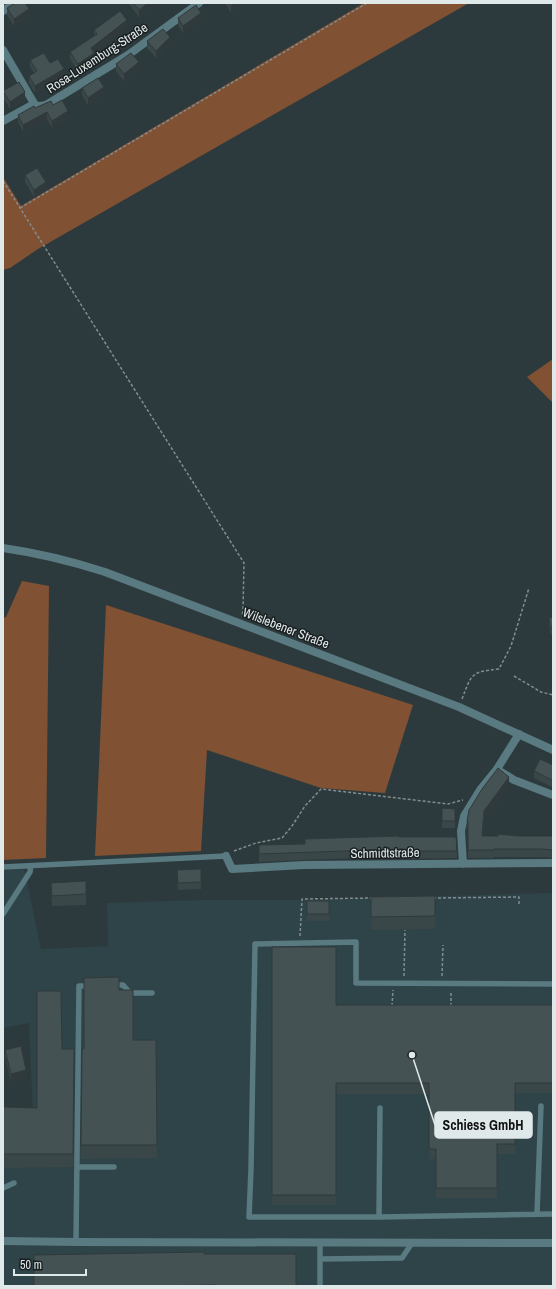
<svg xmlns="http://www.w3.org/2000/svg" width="556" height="1289" font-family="'Archivo Narrow',sans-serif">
<rect width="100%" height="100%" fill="#2d3a3d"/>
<path fill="#2e4448" d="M24,868L41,949L108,946L107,903L203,900H290L553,893V1286H3V1116L33,1115L29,1023L3,1028V870Z"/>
<path fill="#805133" d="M364,3H469L38,249L10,268L3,270V177L21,206Z
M553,359V403L527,377Z
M22,581L49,586L46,858L3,860V618L6,617Z
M106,605L413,705L385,793L321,788L207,750L201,851L95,856Z"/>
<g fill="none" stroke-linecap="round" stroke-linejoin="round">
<path stroke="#828d8f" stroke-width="1.5" stroke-dasharray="3 2" stroke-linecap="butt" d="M3,181L244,563L243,610L242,616
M20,208L367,3
M514,676L541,692L553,695
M462,699C472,673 471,672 499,669L511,646L529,588
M234,851L256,843L282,838L292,826L305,806L321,789L448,804L463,800
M433,898L519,897V904
M300,936L302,899L373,898
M404,976L405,930
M442,976L443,945
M392,1006L393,990
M451,1006V992"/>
<path stroke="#597a80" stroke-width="5.5" d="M3,867L226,856
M3,914L30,872L31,866
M553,984L356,983V942L255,944L251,1169L249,1217H379L553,1214
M112,985H123L130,993H152
M77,1167H114
M3,1188L14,1183
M537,1214L541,1106
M379,1217L380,1108
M76,1242L79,986H90
M320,1259L402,1258L412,1243
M320,1286V1243"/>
<path stroke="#597a80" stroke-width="8" d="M3,11L14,3
M3,50L35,105
M3,121L32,105L40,106L46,105L128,55L199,3
M501,772L514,780L553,795
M226,856L232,869L304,865L553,863
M463,864L461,831L464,816L480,790L497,769L519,734
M3,1241L76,1242L553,1243"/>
<path stroke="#597a80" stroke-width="8" d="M3,548C38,553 71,561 105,572L459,707L553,750"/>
</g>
<path fill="#3a4748" d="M128,3H157L139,17Z
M225,3H245L231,13Z
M7,8L29,16L14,26L7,15Z
M178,18L201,20L183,33L178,25Z
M127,27L94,53V60L78,71L70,59V52L94,36V30Z
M147,41L170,44L156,58L147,48Z
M30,60L50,63L64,76L35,93L29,83V76L34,73L30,67Z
M116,64L139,69L124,81L116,71Z
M82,88L104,94L88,105L82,95Z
M3,91L25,99L10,109L3,98Z
M35,108L68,118L52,128L47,119L23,132L18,122V115Z
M25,175L46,189L34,197L25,182Z
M553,617V635H551L549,625V618Z
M553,765V786L552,787L534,778V771Z
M509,785L484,819L483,836H553V858L541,857H494V858H468V829H467V821Z
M442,808L455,809V828H442Z
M399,837L457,851V858L403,859V857H374L259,862V845L305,844Z
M201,869V889L178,890L177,870Z
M51,883L86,894V905L52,906Z
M435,896V929L371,930V897Z
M307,901H329V921H307Z
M272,947L336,1005H553V1093H515V1154H497V1198H436V1159H429V1094H336V1205H272Z
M119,990L133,1040H156L157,1158L81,1159L82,1049H84Z
M62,1049H74L73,1167L3,1168V1107L37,1108Z
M5,1050L26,1077L11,1081L5,1057Z
M204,1254L296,1286H34Z"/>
<path fill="#30393b" d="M148,3H157L139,17V10Z
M235,3H245L231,13V6Z
M29,9V16L14,26V19Z
M201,13V20L183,33V26Z
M127,20V27L91,55V48Z
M170,37V44L156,58V51Z
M94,53V60L78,71V64Z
M139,62V69L124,81V74Z
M64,69V76L35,93V86Z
M104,87V94L88,105V98Z
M25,92V99L10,109V102Z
M68,111V118L52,128V121Z
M47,112V119L23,132V125Z
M46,182V189L34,197V190Z
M509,777V785L484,819L482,844L484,811Z
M26,1070V1077L11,1081V1074Z"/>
<path fill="#445254" stroke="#30393b" d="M15,3H25L29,9L14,19L7,8Z
M133,3H148L139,10Z
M229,3H235L231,6Z
M196,5L201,13L183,26L178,18Z
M120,11L127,20L91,48L94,53L78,64L70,52L97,34L94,30Z
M163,29L170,37L156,51L147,41Z
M44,53L50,63L58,59L64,69L35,86L29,76L37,71L30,60Z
M131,53L139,62L124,74L116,64Z
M98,78L104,87L88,98L82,88Z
M19,82L25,92L10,102L3,91Z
M62,100L68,111L52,121L47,112L23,125L18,115L34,106L35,108L51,101L53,105Z
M37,168L46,182L34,190L25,175Z
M553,617V628H551L549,618Z
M540,759L553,765V779L552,780L534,771Z
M498,768L509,777L484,811L482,836H498V834L519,836H553V850L541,849H494V850H468V821H467L469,810L482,789Z
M442,808L455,809V821H442Z
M399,836V837H456L457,851H403V849L374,850L259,854V845L305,844V839Z
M201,869V882L178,883L177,870Z
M86,881V894L52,896L51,883Z
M435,896V916L371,917V897Z
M307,901H329V914H307Z
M272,947H336V1005H553V1083H515V1144H497V1188H436V1149H429V1083H336V1195H272Z
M119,977V990H133V1040H156L157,1145H81L82,1049H84V978Z
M37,991H61L62,1049H74L73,1154H3V1107L37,1108Z
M21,1046L26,1070L11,1074L5,1050Z
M204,1252V1254H296V1286H216V1285L139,1286H34V1255Z"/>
<g text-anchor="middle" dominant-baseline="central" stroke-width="3" stroke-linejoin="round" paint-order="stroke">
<g font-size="13" fill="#e0e9ea" stroke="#1a2021">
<text transform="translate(97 58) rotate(-33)">Rosa-Luxemburg-Straße</text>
<text transform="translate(286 628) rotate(21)">Wilslebener Straße</text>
<text transform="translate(385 853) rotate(-1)">Schmidtstraße</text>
</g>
</g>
<path fill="none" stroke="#e0e9ea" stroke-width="1.5" d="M412 1055L435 1125"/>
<circle fill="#e0e9ea" stroke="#1a2021" stroke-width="1.5" cx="412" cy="1055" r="4"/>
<rect fill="#e0e9ea" stroke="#e0e9ea" stroke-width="1.5" x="435" y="1112" width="97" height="26" rx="4"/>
<g font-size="14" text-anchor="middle" font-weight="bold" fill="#111">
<text x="483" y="1130">Schiess GmbH</text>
</g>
<rect width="556" height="1289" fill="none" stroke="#e0e9ea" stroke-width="8"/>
<path d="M14 1269v6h72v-6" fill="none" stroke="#e0e9ea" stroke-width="2"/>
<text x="20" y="1269" font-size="12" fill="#e0e9ea" stroke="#1a2021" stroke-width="3" paint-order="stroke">50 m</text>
</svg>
